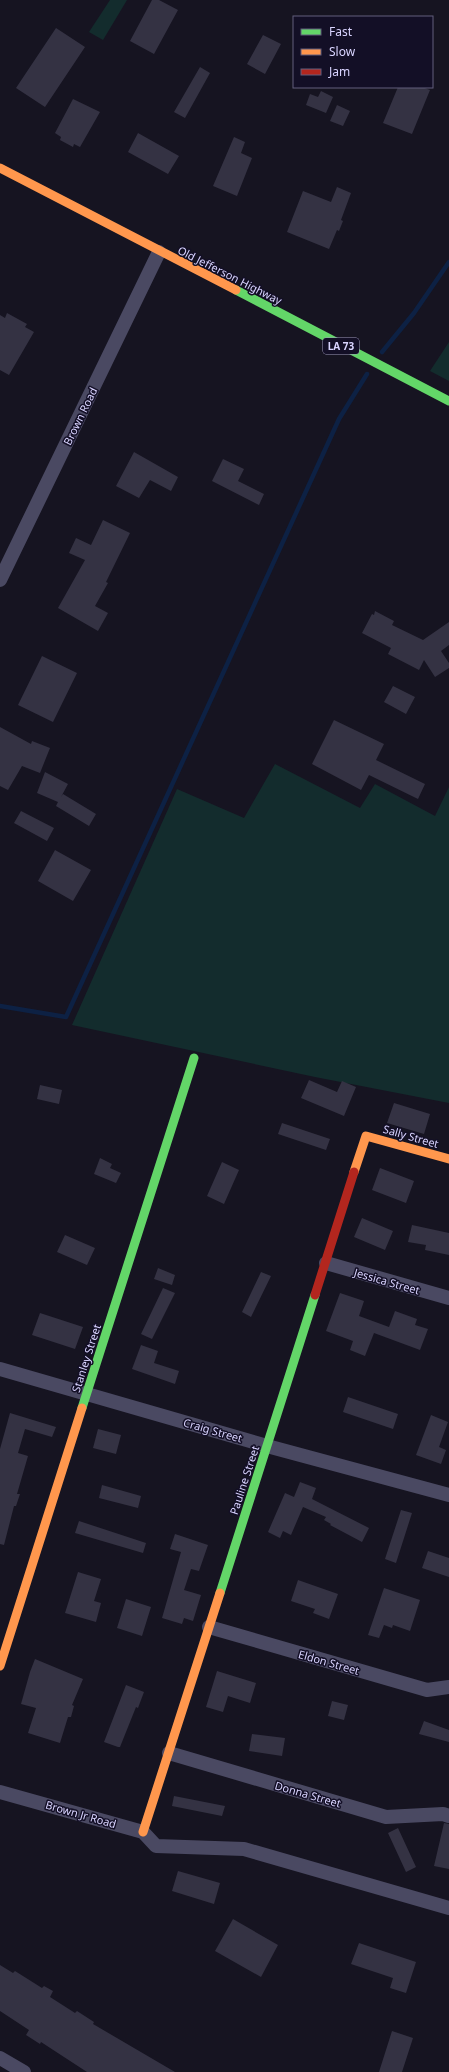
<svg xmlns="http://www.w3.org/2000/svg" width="449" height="2072" font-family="'Noto Sans',sans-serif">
<rect width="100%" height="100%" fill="#161421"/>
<path fill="#132c2d" d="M110,0H127L103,40L89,32Z
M449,342V381L430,371Z
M275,764L360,808L375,784L435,816L449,787V1103L315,1077L72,1025L177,789L244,818Z"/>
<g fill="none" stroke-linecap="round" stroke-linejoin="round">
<path stroke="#0d2144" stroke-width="4.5" d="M382,352L414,313L449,262
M0,1006L66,1017L339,419L367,374"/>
</g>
<path fill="#343243" d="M152,0H159L178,10L154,54L130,41Z
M56,28L85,47L45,107L16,88Z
M263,35L281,44L265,74L247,64Z
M200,67L210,73L185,118L174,112Z
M398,87H422L430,90L412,134L383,123Z
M321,91L333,97L326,113L306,105L310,94L318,97Z
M73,99L100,112L80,147L74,144L73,147L60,140L61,137L55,133Z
M337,105L350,111L343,126L330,121Z
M138,133L179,156L168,174L128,152Z
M234,137L245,142L241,153L252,158L237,196L213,186Z
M337,187L351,193L341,220L343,221L339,231L337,230L329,249L287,232L303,191L331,202Z
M7,313L27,324L25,327L34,332L9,375L0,370V315L5,318Z
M134,452L178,477L171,491L150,480L139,498L116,486Z
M223,459L244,469L238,481L264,494L259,505L212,481Z
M103,520L130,533L106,582L108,583L95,606L108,613L98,631L58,608L85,560L69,553L76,538L91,545Z
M375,611L394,621L392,625L423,640L449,622V645L441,651L449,663V668L435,677L424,660L419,670L388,654L391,648L362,633L372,614L374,615Z
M42,656L77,673L53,722L18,705Z
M393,686L415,697L406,714L384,702Z
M334,720L384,744L376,760L425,784L418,799L369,775L361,790L312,764Z
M0,727L31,744L32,741L50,748L40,773L22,766L8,790L0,786Z
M45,772L68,784L61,797L63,794L96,814L89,826L56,806L58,802L37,793Z
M21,811L54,828L47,841L14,823Z
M55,850L91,870L73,901L38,881Z
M309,1080L337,1092L342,1081L356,1087L344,1116L301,1098Z
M40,1085L62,1090L59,1104L37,1099Z
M394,1103L430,1114L424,1134L387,1123Z
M282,1123L330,1139L326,1150L278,1134Z
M100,1158L112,1164L110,1168L121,1173L116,1183L94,1174Z
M222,1162L239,1170L224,1204L207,1196Z
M380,1168L414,1181L406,1203L372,1190Z
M362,1218L393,1231L385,1250L354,1237Z
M412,1225L449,1233V1255L425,1250L426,1245L408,1242Z
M65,1235L95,1248L87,1265L57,1252Z
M158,1268L175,1275L172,1285L154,1279Z
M261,1272L271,1276L251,1317L242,1312Z
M163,1288L175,1293L152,1339L141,1334Z
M340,1293L364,1301L359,1316L389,1327L395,1311L417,1319L415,1325L428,1329L420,1350L374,1333L365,1356L350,1350L353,1341L326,1331Z
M40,1313L83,1327L75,1349L32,1335Z
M141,1345L158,1351L154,1363L179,1371L175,1384L132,1369Z
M348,1397L398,1414L393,1429L343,1412Z
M10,1413L56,1427L52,1437L25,1429L18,1453L28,1456L17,1494H20L16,1506H14L4,1545L0,1544V1449Z
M431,1415L448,1422L439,1447L446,1450L441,1464L416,1455Z
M98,1429L121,1435L116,1454L93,1448Z
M300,1482L316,1488L312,1499L369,1528L362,1542L330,1525L331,1524L324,1520L326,1517L303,1507L291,1535L283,1531L280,1538L268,1532L285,1493L294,1497Z
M102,1485L141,1496L138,1508L99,1498Z
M401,1510L412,1513L396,1563L385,1559Z
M79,1521L146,1543L143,1553L75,1533Z
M175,1534L208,1545L199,1571L191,1569L184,1590L201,1595L193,1621L184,1618L182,1624L162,1618L181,1552L170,1549Z
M428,1551L449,1558V1577L422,1568Z
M78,1572L101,1579L94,1601L101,1603L96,1622L65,1613Z
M298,1580L338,1594L329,1619L313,1613L315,1609L291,1601Z
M384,1588L420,1600L410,1631L393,1625L392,1628L384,1625L379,1638L368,1635Z
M126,1599L151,1607L142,1636L117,1628Z
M35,1659L83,1679L72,1705L74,1706L71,1717H68L60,1743L28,1733L36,1708L21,1704L30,1672Z
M217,1671L256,1683L250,1703L228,1696L223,1712L206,1707Z
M126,1685L144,1692L138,1708L136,1707L120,1747H118L104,1742Z
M332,1701L348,1705L344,1720L328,1716Z
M424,1721L449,1730V1742L419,1734Z
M252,1734L285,1738L282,1756L249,1751Z
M174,1796L225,1806L222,1816L172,1806Z
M444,1823L449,1824V1869L434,1866Z
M398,1828L416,1867L406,1872L388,1833Z
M178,1871L220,1883L214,1904L172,1891Z
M233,1919L278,1945L261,1977L215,1951Z
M359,1943L416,1962L406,1993L390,1988L393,1978L351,1964Z
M0,1965L13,1973L15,1971L42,1988L44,1986L53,1991L50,1997L75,2013L77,2011L94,2022L93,2024L175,2072H87L41,2042L40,2044L26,2035L29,2030L0,2011Z
M392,2031L413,2038L402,2072H379Z"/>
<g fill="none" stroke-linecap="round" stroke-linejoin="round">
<path stroke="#4a4962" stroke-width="14" d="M0,580L159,252
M326,1263L449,1298
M0,1369L267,1446L449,1495
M209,1627L427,1690L449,1687
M169,1753L386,1817L443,1814L449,1816
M0,1792L143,1832L156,1846L244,1849L449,1908
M0,2058L24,2072"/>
<path stroke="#63d668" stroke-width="9" d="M236,290L449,401
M82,1408L194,1058
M220,1593L315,1295"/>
<path stroke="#ff974d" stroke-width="9" d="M0,168L236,290
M354,1172L366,1136L449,1159
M0,1666L82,1408
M143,1832L220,1593"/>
<path stroke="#b3261e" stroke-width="9" d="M315,1295L354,1172"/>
</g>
<g text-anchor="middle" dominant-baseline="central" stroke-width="3" stroke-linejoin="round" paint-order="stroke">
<rect fill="#130f26" stroke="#9e99be" stroke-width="1" x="323" y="338" width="36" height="16" rx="3"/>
<g font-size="10" font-weight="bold" fill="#d9d4ff">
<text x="341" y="346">LA 73</text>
</g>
<g font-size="11" fill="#d9d4ff" stroke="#130f26">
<text transform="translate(230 275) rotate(27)">Old Jefferson Highway</text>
<text transform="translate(80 416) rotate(-64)">Brown Road</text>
<text transform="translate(411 1136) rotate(16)">Sally Street</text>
<text transform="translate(387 1281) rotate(16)">Jessica Street</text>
<text transform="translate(86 1358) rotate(-72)">Stanley Street</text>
<text transform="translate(213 1430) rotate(16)">Craig Street</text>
<text transform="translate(244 1480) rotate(-72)">Pauline Street</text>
<text transform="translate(329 1662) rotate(16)">Eldon Street</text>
<text transform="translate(308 1794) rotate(16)">Donna Street</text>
<text transform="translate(81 1814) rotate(16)">Brown Jr Road</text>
</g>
</g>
<rect x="293" y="16" width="140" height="72" fill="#130f26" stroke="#625e7d"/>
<rect x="301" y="29" width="20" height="6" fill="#63d668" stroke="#625e7d"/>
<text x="329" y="36" font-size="12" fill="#d9d4ff">Fast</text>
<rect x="301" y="49" width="20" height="6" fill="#ff974d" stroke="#625e7d"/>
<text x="329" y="56" font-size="12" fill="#d9d4ff">Slow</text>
<rect x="301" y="69" width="20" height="6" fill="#b3261e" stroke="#625e7d"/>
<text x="329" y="76" font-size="12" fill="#d9d4ff">Jam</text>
</svg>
